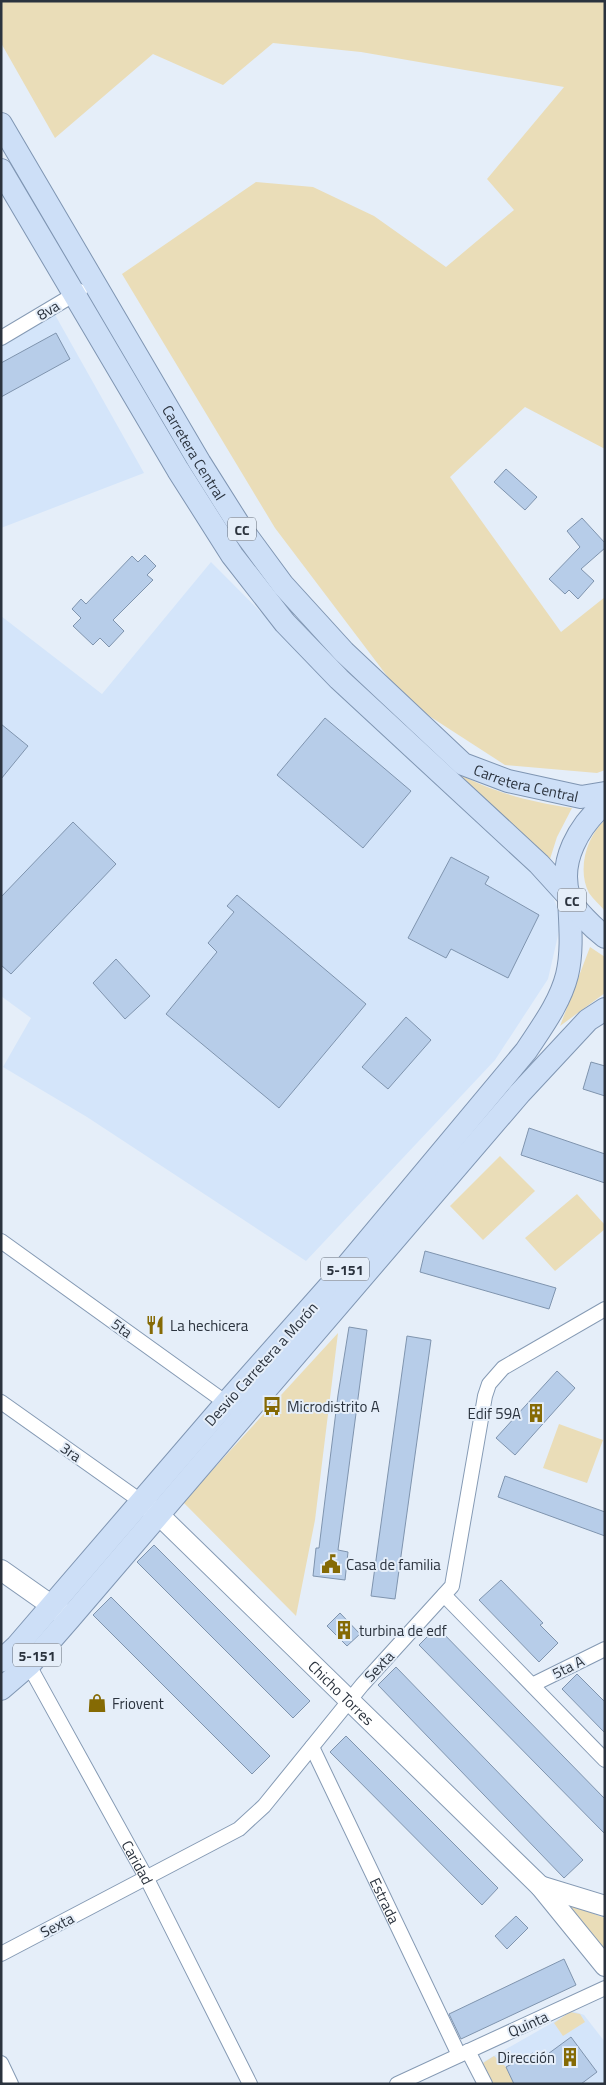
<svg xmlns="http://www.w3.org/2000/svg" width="606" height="2085" font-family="'Titillium Web',sans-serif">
<rect width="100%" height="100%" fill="#e5eef9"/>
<path fill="#d4e5fa" d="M54,313L144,473L1,528V343Z
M211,562L349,701L548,886L562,918L548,979L495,1060L306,1261L87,1117L3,1067L31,1018L1,996V616L102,694Z
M573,2011L584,2015L605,2042V2084H492L483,2063L485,2061Z"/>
<path fill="#eaddb8" d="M1,1H605V449L525,407L450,477L561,632L605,597V770L597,773L505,765L406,701L275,528L122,274L256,182L313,187L374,216L446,267L514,210L487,179L564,87L361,52L273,43L223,85L153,54L55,138L1,43Z
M454,772C496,793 526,801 572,808L557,837L550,859Z
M605,820V911C600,905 593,899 589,893C577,870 586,837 605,820Z
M590,947L605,957V993L560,1026Z
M500,1156L535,1191L483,1240L450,1206Z
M577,1194L605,1225V1229L555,1271L525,1238Z
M338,1333L315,1520L296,1616L183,1502Z
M559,1424L603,1440L587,1483L543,1468Z
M573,1906L605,1918V1949L572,1912L569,1907Z
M570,2012L580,2014L585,2022L563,2036L554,2023Z
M494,2056L506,2067L514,2084H492L483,2063Z"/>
<path fill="#b7cde9" stroke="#7f94ae" d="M56,333L70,359L1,397V363Z
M506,469L537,497L525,510L494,482Z
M582,518L605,543V548L581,569L594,581L578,599L569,590L565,594L549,579L580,547L567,531Z
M145,555L156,566L147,575L153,580L113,620L124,631L109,647L100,638L93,645L73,626L81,618L72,609L81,599L86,604L132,556L138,562Z
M325,718L411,791L363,848L277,775Z
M1,724L28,746L1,779Z
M73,822L116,864L11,974L1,965V897Z
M451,857L489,877L485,884L539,915L508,978L451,949L446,958L408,938Z
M237,895L366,1004L279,1108L166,1014L217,952L208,943L234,912L227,906Z
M116,959L150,996L125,1019L93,983Z
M406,1017L431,1040L388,1089L362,1067Z
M591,1062L605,1066V1096L583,1089Z
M529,1128L605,1154V1183L521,1155Z
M425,1251L556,1288L549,1309L420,1272Z
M349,1327L367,1330L338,1550L348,1552L345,1580L313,1576L316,1548H319L338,1395Z
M407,1336L431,1340L395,1599L371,1596Z
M557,1371L575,1388L515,1455L496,1438Z
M505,1476L605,1512V1536L498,1497Z
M154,1545L310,1701L293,1718L137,1562Z
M501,1580L543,1623L540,1625L558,1643L539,1662L479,1600Z
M111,1597L270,1756L252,1774L93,1615Z
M340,1613L360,1634L347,1646L327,1626Z
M437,1627L605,1799V1834L419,1645Z
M396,1667L583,1860L564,1878L378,1685Z
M577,1674L605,1702V1733L562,1689Z
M346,1736L498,1888L482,1905L330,1752Z
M516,1916L528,1928L507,1949L495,1936Z
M564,1959L576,1985L461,2039L449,2014Z
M571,2037L597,2072L581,2084H514L506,2067L533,2053L537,2062Z"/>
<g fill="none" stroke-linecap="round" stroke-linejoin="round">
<g stroke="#859ab4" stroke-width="16">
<g id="street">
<path d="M1,338L80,291"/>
<path d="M1,1241L232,1407"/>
<path d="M1,1402L142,1502"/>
<path d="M444,1595L605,1760"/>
<path id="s1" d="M26,1660L147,1879L250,2084"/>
<path d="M532,1685L605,1649"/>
<path id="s2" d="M312,1747L459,2055"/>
<path d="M1,1954L239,1829L264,1806L362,1685L452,1586L485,1396L489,1384L503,1368L605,1309"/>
<path d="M468,2051L485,2084"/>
<path d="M1,2063L11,2084"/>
<path d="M397,2084L605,1988"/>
</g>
</g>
<g stroke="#859ab4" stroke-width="22">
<g id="secondary">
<path id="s3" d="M146,1505L158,1514L540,1886L605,1966"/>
<path d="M1,1570L65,1615"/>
<path d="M540,1886L605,1906"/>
</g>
</g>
<g stroke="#7f95b2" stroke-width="24">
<g id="primary">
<path id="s4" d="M1,124L200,463L241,528L283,585L344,652L463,764L508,781L581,797L605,793"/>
<path d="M1,170L178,470L232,555L285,623L339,679L539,864L569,897C570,923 573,950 567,975C560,1003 541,1028 526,1051L335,1280L226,1403L17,1646L1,1661"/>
<path d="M605,803C579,826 558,861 569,896C573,909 595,929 605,937"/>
<path d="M1,1689L29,1665L70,1618L520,1093L588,1020L605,1009"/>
</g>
</g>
<use href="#street" stroke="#fff" stroke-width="14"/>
<use href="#secondary" stroke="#fff" stroke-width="20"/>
<use href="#primary" stroke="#cddff7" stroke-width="22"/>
</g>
<defs>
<g id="restaurant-bare" transform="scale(1.5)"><path d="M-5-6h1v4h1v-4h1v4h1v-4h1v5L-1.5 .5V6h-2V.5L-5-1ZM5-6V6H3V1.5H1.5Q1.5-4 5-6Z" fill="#856a04" stroke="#e5eef9" stroke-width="2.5" paint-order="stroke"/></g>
<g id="bus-bare" transform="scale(1.5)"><path d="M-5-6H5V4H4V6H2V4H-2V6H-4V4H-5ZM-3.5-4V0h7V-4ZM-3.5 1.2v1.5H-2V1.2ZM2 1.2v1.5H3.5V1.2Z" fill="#856a04" stroke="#e5eef9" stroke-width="2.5" paint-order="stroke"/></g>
<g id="building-bare" transform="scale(1.5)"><path d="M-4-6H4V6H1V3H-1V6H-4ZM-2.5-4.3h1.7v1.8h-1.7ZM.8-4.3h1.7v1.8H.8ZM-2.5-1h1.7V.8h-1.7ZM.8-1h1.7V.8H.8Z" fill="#856a04" stroke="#e5eef9" stroke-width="2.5" paint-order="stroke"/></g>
<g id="civic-bare" transform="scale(1.5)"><path d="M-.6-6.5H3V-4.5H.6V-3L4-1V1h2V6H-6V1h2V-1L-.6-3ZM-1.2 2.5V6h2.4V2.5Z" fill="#856a04" stroke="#e5eef9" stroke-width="2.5" paint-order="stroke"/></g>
<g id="shop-bare" transform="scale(1.5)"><path d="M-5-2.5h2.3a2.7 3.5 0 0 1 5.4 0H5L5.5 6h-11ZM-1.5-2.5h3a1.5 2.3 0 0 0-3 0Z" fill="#856a04" stroke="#e5eef9" stroke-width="2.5" paint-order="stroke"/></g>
</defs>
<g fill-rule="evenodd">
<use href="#restaurant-bare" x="155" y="1325"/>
<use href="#bus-bare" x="272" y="1406"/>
<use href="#building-bare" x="536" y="1413"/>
<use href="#civic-bare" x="331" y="1564"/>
<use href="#building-bare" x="344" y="1630"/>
<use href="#shop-bare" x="97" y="1703"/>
<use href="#building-bare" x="570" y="2057"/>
</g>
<g text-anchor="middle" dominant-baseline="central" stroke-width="4" stroke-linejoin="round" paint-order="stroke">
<g fill="#e5eef9" stroke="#636b76" stroke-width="1">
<rect x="228" y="517.5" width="28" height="23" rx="4"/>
<rect x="558" y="888.5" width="28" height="23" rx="4"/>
<rect x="321" y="1257.5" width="48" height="23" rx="4"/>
<rect x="13" y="1643.5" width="48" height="23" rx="4"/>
</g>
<g font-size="14" font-weight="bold" fill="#2b333e">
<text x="242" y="529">CC</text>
<text x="572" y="900">CC</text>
<text x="345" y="1269">5-151</text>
<text x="37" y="1655">5-151</text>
</g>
<g font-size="15" fill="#2b333e" stroke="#e5eef9">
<text transform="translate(48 310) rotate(-31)">8va</text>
<text stroke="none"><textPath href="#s4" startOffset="381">Carretera Central</textPath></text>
<text stroke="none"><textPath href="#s4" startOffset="861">Carretera Central</textPath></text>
<text transform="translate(122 1328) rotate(36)">5ta</text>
<text transform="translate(261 1364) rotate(-48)">Desvio Carretera a Morón</text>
<text transform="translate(71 1452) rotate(35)">3ra</text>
<text transform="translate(379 1666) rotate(-47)">Sexta</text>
<text transform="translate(568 1667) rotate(-26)">5ta A</text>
<text stroke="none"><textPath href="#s3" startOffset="271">Chicho Torres</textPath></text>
<text stroke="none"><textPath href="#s1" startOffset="231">Caridad</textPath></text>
<text stroke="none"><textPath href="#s2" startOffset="170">Estrada</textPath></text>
<text transform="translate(57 1925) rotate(-27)">Sexta</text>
<text transform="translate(528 2024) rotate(-24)">Quinta</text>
</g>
<g font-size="15" fill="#2b333e" stroke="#e5eef9" text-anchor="start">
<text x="170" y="1325">La hechicera</text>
<text x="287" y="1406">Microdistrito A</text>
<text x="521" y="1413" text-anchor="end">Edif 59A</text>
<text x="346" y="1564">Casa de familia</text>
<text x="359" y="1630">turbina de edf</text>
<text x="112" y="1703">Friovent</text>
<text x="555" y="2057" text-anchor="end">Dirección</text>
</g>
</g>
<rect width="606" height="2085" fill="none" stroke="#2b333e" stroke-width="5"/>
</svg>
